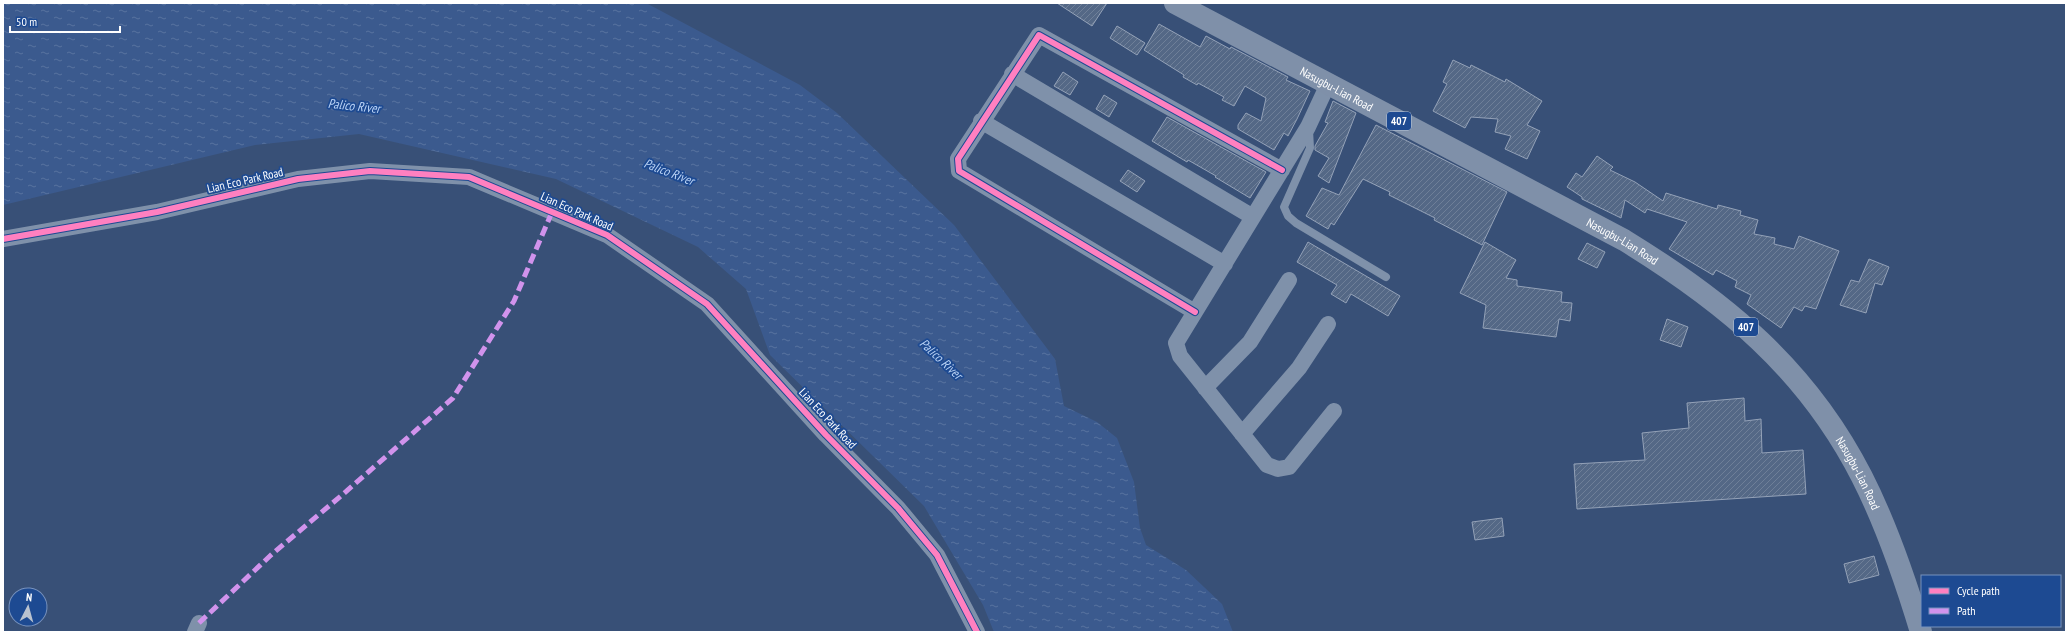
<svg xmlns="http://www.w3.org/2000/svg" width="2069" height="635" font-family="'PT Sans Narrow',sans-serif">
<defs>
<pattern id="water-ripples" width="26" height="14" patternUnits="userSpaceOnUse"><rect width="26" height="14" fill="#3b5a8e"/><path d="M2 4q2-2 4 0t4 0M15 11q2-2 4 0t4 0" fill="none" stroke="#58739f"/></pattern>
<pattern id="building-hatch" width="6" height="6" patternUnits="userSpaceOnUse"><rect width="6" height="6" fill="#546886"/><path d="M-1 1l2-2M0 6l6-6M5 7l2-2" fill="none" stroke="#6e7f98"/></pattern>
</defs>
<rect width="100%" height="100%" fill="#385077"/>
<path fill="url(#water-ripples)" d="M3,3H646L800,85L837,113L954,225L1055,359L1064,406L1097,422L1117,438L1134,482L1140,528L1146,545L1186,570L1222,604L1233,632H994L983,605L924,506L770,355L746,289L698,247L556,179L359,134L255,145L3,205Z"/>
<path fill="url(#building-hatch)" stroke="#94a2b8" d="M1057,3H1107L1092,26Z
M1159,24L1200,47L1206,36L1230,49L1231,47L1288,77L1286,80L1310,91L1297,119L1288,136L1284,133L1274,150L1238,129V125L1246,113L1261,121L1266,98L1245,86L1234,106L1222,100L1224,97L1198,83L1197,85L1183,77L1184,75L1144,50Z
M1117,26L1145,43L1137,55L1110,38Z
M1453,60L1470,68L1471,65L1505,82L1506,79L1542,101L1527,125L1540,131L1527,159L1505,149L1511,136L1495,132L1498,119L1471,117L1465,128L1433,111L1447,84L1443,82Z
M1063,72L1078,82L1070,95L1054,86Z
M1104,95L1117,103L1109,117L1096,109Z
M1333,101L1356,113L1329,183L1318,176L1329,158L1315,150V146L1328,123L1325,122Z
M1167,117L1266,172L1250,198L1215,177L1216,176L1188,160L1187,162L1152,141Z
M1376,125L1507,192L1482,245L1434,220L1435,218L1389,195L1390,192L1363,179L1334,225L1331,223L1328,229L1306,216L1322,188L1339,195Z
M1597,156L1613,167L1610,170L1635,182L1663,201L1666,193L1717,209L1718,205L1741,211L1740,215L1758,220L1754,234L1775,238L1774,244L1794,249L1799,236L1839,251L1816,309L1805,306L1802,311L1794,307L1781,328L1747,304L1751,295L1735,287L1737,281L1716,270L1713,275L1669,249L1687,222L1647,209L1645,213L1625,200L1621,218L1582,199V197L1567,187L1576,173L1582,177Z
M1128,170L1145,181L1137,192L1120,181Z
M1308,242L1400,296L1388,316L1351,294L1346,303L1331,294L1337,285L1297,262Z
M1485,242L1516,260L1506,278L1517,280V286L1562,292L1561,302L1572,303L1570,321L1559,319L1556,337L1483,328L1486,305L1460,293Z
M1587,243L1605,252L1597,268L1578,259Z
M1869,259L1889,267L1882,285L1875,283L1866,313L1840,305L1851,280L1859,282Z
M1667,319L1688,327L1681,347L1660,340Z
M1744,398L1745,421L1761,419L1762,453L1803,450L1806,494L1577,509L1574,464L1645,460L1642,433L1689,428L1687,403Z
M1502,518L1504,536L1475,540L1472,522Z
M1874,556L1879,575L1849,583L1844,564Z"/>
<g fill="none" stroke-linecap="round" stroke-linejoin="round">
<path stroke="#7f91aa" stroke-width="8" d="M1309,130L1310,148L1284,207L1288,216L1296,223L1386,277"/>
<path stroke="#7f91aa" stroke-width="16" d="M1012,74L1253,217
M1328,84L1308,127L1176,343L1180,356L1267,465L1278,469L1289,467L1334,411
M981,121L1225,264
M3,239L157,212L298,179L370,171L469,177L607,235L707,304L826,435L898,508L937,555L977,632
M1195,312L959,171L958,159L1039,35L1282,170
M1205,388L1250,342L1289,280
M1242,434L1299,368L1328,324
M195,632L199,623"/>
<path stroke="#7f90a9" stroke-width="22" id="s1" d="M1175,3L1624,240C1725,302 1807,369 1862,477C1887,526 1905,579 1921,632"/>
<path stroke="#d193ec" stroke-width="5" stroke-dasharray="10 5" stroke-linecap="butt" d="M199,623L271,555L342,495L453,398L514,301L552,212"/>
<g stroke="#1d4a92" stroke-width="8">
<path id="cycleway" d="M3,239L157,212L298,179L370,171L469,177L607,235L707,304L826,435L898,508L937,555L977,632
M1195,312L959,171L958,159L1039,35L1282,170"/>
</g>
<use href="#cycleway" stroke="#ff80c0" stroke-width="6"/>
</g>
<g text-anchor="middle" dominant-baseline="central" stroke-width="3.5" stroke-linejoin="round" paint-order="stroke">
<g fill="#1d4a92" stroke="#bbc9de" stroke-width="1">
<rect x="1387" y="112" width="24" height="18" rx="3"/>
<rect x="1734" y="318" width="24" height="18" rx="3"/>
</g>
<g font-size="11" font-weight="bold" fill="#fff">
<text x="1399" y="121">407</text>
<text x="1746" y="327">407</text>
</g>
<g font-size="12" fill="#fff" stroke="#1d4a92">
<text stroke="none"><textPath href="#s1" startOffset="183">Nasugbu-Lian Road</textPath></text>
<text transform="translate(245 180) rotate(-13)">Lian Eco Park Road</text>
<text transform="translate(577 211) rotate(24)">Lian Eco Park Road</text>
<text stroke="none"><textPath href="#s1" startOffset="507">Nasugbu-Lian Road</textPath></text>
<text transform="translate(828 418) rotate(47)">Lian Eco Park Road</text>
<text stroke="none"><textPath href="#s1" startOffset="843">Nasugbu-Lian Road</textPath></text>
</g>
<g font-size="13" font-style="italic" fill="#b9d2f5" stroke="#1d4a92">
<text transform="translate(354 106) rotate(6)">Palico River</text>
<text transform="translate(669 172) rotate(21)">Palico River</text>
<text transform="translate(941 359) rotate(43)">Palico River</text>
</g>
</g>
<rect width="2069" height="635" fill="none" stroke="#ffffff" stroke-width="8"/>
<rect x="1921" y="575" width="140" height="52" fill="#1d4a92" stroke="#7792be"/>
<rect x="1929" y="588" width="20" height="6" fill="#ff80c0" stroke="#7792be"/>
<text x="1957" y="595" font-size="12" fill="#ffffff">Cycle path</text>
<rect x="1929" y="608" width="20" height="6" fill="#d193ec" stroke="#7792be"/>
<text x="1957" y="615" font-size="12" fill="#ffffff">Path</text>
<g transform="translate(28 607) rotate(6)"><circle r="19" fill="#1d4a92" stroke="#7792be"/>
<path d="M0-3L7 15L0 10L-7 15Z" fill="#b9c2cf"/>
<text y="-6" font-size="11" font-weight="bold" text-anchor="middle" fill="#ffffff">N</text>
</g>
<path d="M10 26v6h110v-6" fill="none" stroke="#ffffff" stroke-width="2"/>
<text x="16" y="26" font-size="12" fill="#ffffff" stroke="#1d4a92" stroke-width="3" paint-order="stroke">50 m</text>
</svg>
